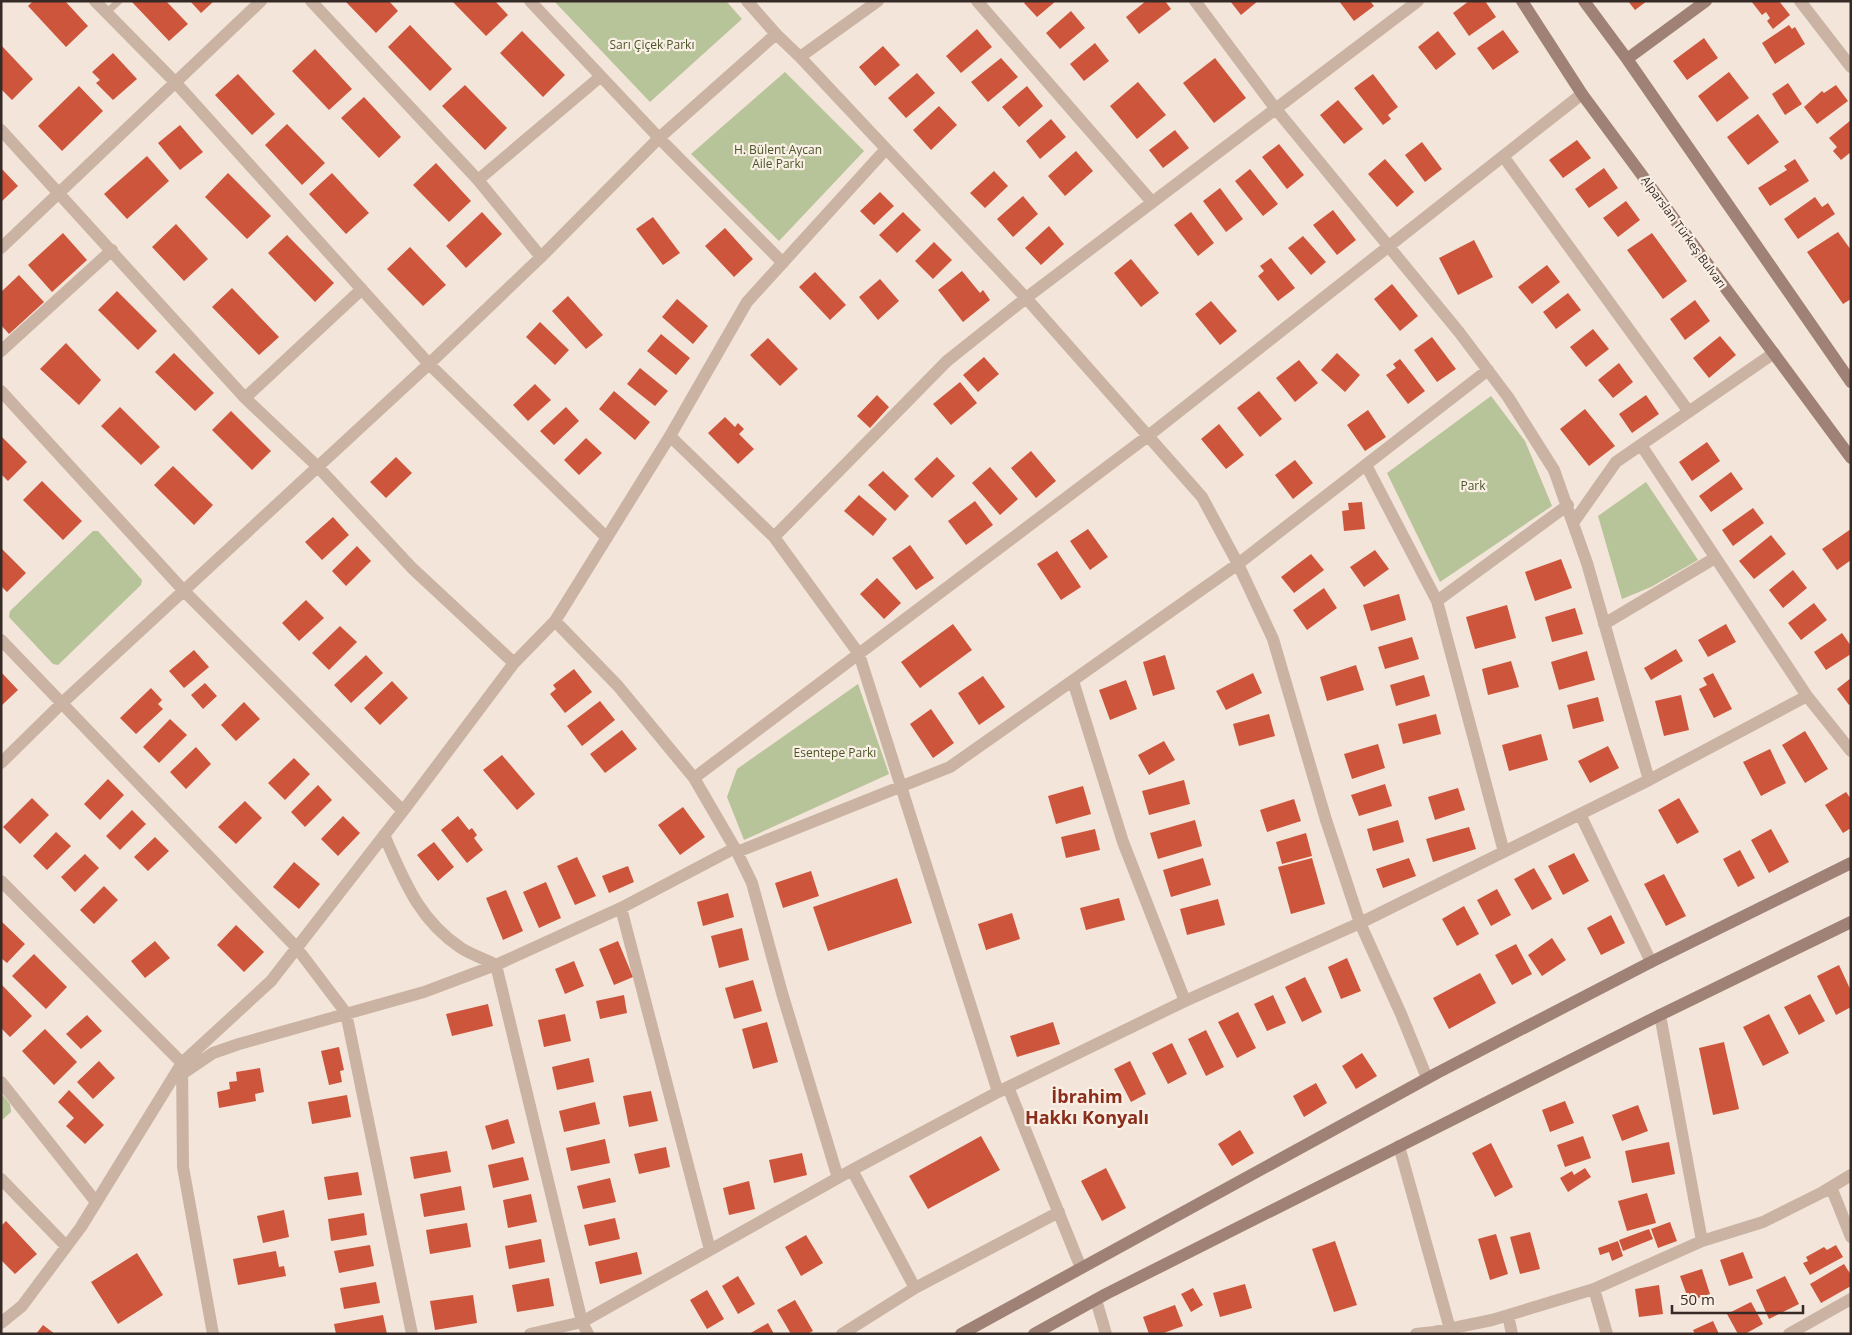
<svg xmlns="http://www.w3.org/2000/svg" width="1852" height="1335" font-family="'Open Sans',sans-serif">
<rect width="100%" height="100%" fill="#f3e5d9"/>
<path fill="#b7c398" d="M554,1H726L742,19L650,102Z
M785,72L864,151L779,241L691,154Z
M1491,396L1525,441L1552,506L1440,582L1387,473Z
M1646,482L1698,560L1651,587L1622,599L1598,516Z
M93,531H98L142,580L141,585L58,665L53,664L9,617L10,611Z
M858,684L889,774L744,840L727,797L737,769Z
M1,1093L10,1104L11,1112L1,1121Z"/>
<path fill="#cd553c" d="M33,1H65L88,26L66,47L28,6Z
M131,1H166L188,24L169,41Z
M190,1H214L201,13Z
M345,1H389L398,11L376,33Z
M452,1H495L508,15L486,36Z
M1026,1H1056L1037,17L1024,3Z
M1146,1H1165L1171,9L1139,34L1126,17Z
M1230,1H1258L1241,15Z
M1339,1H1370L1374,6L1354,21Z
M1469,1H1485L1496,17L1469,36L1453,13Z
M1628,1H1647L1635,10Z
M1751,1H1779L1790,15L1773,29L1767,21L1770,18L1766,12L1762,15Z
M1071,11L1085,28L1060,49L1046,33Z
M410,25L452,69L430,91L388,47Z
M1789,25L1792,29L1795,27L1805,44L1775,64L1762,43Z
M977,29L992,47L961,73L946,56Z
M1503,30L1519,52L1493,70L1477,48Z
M522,31L565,75L543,97L500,53Z
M1438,31L1456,54L1436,70L1418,47Z
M1704,38L1718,58L1687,80L1673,61Z
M1095,43L1109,61L1084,81L1070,64Z
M1,45L33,79L12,100L1,89Z
M883,46L900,65L875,86L859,67Z
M315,49L352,89L329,110L292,71Z
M113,53L137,79L113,100L96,83L100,80L92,72Z
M1001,58L1018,77L988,102L971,82Z
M1215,58L1246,98L1214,123L1183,83Z
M1729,72L1749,98L1717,122L1698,96Z
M917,73L935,93L906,118L888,98Z
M238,74L275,114L252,135L215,95Z
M1373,74L1398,107L1388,115L1391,119L1383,125L1354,88Z
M1138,82L1166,115L1137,139L1110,106Z
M1788,83L1802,104L1785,115L1772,94Z
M465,85L507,128L485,150L442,106Z
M1836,85L1848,101L1817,124L1804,107L1822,91L1824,93Z
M79,86L103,111L62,151L38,126Z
M1027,86L1043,106L1019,127L1002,107Z
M364,97L401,137L379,158L341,118Z
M1338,100L1363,129L1344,144L1320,115Z
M939,106L957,125L931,150L913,130Z
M1758,114L1779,142L1748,165L1727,137Z
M1051,119L1066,137L1040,159L1026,141Z
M1851,120V152L1841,160L1833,151L1837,147L1829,138Z
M287,124L325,163L302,185L265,145Z
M180,125L203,152L180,170L158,143Z
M1175,130L1189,148L1163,168L1149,150Z
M1577,140L1591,158L1563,178L1549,160Z
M1422,142L1442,169L1425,182L1405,155Z
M1279,144L1304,175L1287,189L1262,157Z
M1076,151L1093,171L1065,196L1048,176Z
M147,156L169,181L127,219L104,194Z
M1385,159L1414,192L1397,207L1368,174Z
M1795,159L1809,181L1770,206L1758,188L1787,170L1784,166Z
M436,163L471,201L449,222L413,185Z
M1,168L18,186L1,202Z
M1604,168L1618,188L1589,208L1575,189Z
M1250,169L1278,204L1263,216L1235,181Z
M994,171L1008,186L985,208L970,193Z
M228,173L271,216L247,239L205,197Z
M332,173L369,213L346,234L309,194Z
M1220,188L1243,219L1226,232L1203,201Z
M880,192L894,206L874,225L860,211Z
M1023,196L1038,214L1013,237L997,219Z
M1815,197L1822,207L1828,203L1835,214L1798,239L1784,219Z
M1626,201L1640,220L1618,237L1603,218Z
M1333,210L1356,240L1337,255L1313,225Z
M482,212L502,234L466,268L446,246Z
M903,212L921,230L897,253L879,235Z
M1191,212L1214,243L1198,256L1174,225Z
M653,217L680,253L663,265L636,229Z
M176,224L208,259L184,281L152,247Z
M1049,226L1064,244L1041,265L1025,248Z
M725,228L753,259L734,277L705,246Z
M1838,232L1851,250V299L1843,304L1807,252Z
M63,233L87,260L52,292L28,265Z
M1652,233L1687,281L1663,299L1627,250Z
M287,235L334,283L315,302L268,253Z
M1303,236L1326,262L1311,275L1288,248Z
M1474,240L1493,277L1458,295L1439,258Z
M934,242L952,260L933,279L915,261Z
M410,247L446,285L423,306L387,269Z
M1271,258L1295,288L1278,301L1258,276L1264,271L1260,266Z
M1131,259L1159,293L1141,307L1114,273Z
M1547,265L1560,282L1532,304L1518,287Z
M962,271L980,293L983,290L990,300L963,322L938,290Z
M815,272L846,305L830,320L799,287Z
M19,275L44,302L9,334L1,325V292Z
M880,279L899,301L878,320L859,297Z
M1392,284L1418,316L1400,331L1374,299Z
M232,288L279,337L259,355L212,307Z
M117,291L157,331L138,350L98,310Z
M1568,293L1581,310L1556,329L1543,312Z
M568,296L603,335L586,349L552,311Z
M677,299L708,326L693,344L662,317Z
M1695,300L1710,321L1685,340L1670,319Z
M1211,301L1237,331L1220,345L1195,314Z
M540,322L569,350L555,365L526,337Z
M1593,329L1609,349L1586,367L1570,347Z
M661,334L690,358L676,375L647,351Z
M1720,336L1736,355L1709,378L1693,358Z
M1432,337L1456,369L1437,382L1414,350Z
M768,338L798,369L780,386L750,355Z
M66,343L101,380L79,405L40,369Z
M174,353L214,393L195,411L155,372Z
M1337,353L1360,375L1345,392L1321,370Z
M984,357L999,374L978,392L963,375Z
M1400,359L1425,391L1408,404L1386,375L1396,368L1393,364Z
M1299,360L1318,383L1295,402L1276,378Z
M1619,363L1633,382L1613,398L1598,380Z
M640,368L668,391L655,406L627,384Z
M960,382L977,403L951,425L933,404Z
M535,384L551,400L528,421L513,405Z
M614,391L650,422L635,440L599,409Z
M1259,391L1282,419L1260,437L1237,408Z
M877,395L889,407L870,428L857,416Z
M1646,395L1659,414L1632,433L1619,414Z
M120,407L160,447L141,465L101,426Z
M566,407L579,421L554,445L540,431Z
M1585,409L1615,446L1589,466L1560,429Z
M1368,410L1386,437L1365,451L1347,425Z
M231,411L271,451L252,470L212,430Z
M725,417L735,427L738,423L744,429L739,434L754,449L738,464L708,433Z
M1219,424L1244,455L1226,469L1201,439Z
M1,436L27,462L8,481L1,474Z
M586,438L602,453L579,475L564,460Z
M1707,442L1720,461L1692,481L1679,462Z
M1031,451L1056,481L1036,498L1011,468Z
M396,457L412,473L386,498L370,482Z
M937,457L955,476L932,498L914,479Z
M1295,460L1313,483L1293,499L1275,475Z
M173,466L213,505L194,525L154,485Z
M990,467L1018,499L1000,515L972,483Z
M883,471L909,496L895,511L868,485Z
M1731,472L1743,489L1711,512L1699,496Z
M42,481L82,521L63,540L23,500Z
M859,495L887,519L873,536L844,511Z
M975,501L993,525L966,545L948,521Z
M1362,502L1365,529L1344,531L1342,511L1349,510L1348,503Z
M1753,508L1764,523L1733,546L1722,530Z
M333,517L349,535L322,560L305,542Z
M1088,529L1108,557L1090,570L1070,541Z
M1851,529V560L1837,570L1822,549Z
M1771,535L1786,554L1754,579L1739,561Z
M910,545L934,578L916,590L892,558Z
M357,546L371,561L346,586L332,571Z
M1,548L26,573L7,592L1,586Z
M1375,550L1389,569L1364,587L1350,567Z
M1057,551L1081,587L1061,600L1037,564Z
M1311,554L1324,570L1294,593L1281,577Z
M1561,559L1572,588L1535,601L1525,572Z
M1793,570L1807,588L1783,608L1769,590Z
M877,578L901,603L884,619L860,594Z
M1324,588L1337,608L1307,630L1293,610Z
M1399,594L1406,620L1371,631L1363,605Z
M306,600L324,618L299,641L282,623Z
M1814,603L1827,620L1801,640L1788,623Z
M1507,605L1516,638L1475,649L1466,617Z
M1575,608L1583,634L1552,642L1545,617Z
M953,624L972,650L920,688L901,662Z
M1726,624L1736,642L1708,657L1698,640Z
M340,626L357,642L329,670L312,653Z
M1842,633L1851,646V654L1826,670L1814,652Z
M1412,637L1419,659L1385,669L1378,647Z
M1676,649L1683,661L1651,680L1644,668Z
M194,650L209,667L184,688L169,671Z
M1587,651L1595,680L1559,690L1551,662Z
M366,655L383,673L351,703L334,685Z
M1165,655L1175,689L1153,696L1143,662Z
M1511,661L1519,687L1488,695L1482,669Z
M1356,665L1364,690L1327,701L1320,677Z
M574,669L592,692L565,713L550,694L556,689L553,685Z
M1,672L18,690L1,706Z
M1253,673L1262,693L1226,710L1216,691Z
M1713,673L1732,709L1714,718L1699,689L1707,685L1703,678Z
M1424,675L1430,696L1396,706L1390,685Z
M983,676L1005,707L979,725L958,693Z
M1851,678V704L1849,705L1837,689Z
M1126,680L1137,709L1110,720L1099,690Z
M392,681L408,698L380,725L364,708Z
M205,683L217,696L203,709L191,695Z
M151,688L162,700L158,704L163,709L136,734L120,718Z
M1681,695L1689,730L1664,736L1655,701Z
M1598,697L1604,721L1573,729L1567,705Z
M600,701L615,720L582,746L567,726Z
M244,702L260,719L236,741L221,725Z
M931,709L954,743L933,758L910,724Z
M1269,714L1275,736L1239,746L1233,724Z
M1436,714L1441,734L1403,744L1398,724Z
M170,719L187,735L159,763L143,747Z
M622,730L637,749L605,773L590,754Z
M1805,731L1828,769L1805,783L1782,745Z
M1541,734L1548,760L1509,771L1502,745Z
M1164,741L1175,760L1149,775L1138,755Z
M1378,744L1385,768L1352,779L1344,754Z
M1608,746L1619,768L1590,783L1578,761Z
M196,747L211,764L186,789L170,772Z
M1770,749L1786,783L1761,796L1743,762Z
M502,755L535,794L517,810L483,770Z
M294,758L310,774L285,800L268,783Z
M108,779L124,795L100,820L84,804Z
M1184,780L1190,804L1149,815L1142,791Z
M1385,784L1392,806L1359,816L1351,795Z
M318,785L332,800L305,827L291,812Z
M1083,786L1091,814L1056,824L1048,796Z
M1458,788L1465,810L1435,820L1428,797Z
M1846,792L1851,799V828L1843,833L1825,805Z
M32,798L49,815L20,844L3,827Z
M1679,798L1699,832L1677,844L1658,810Z
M1294,799L1301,821L1267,832L1260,810Z
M245,801L262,818L236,844L218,827Z
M683,807L705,837L680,855L658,825Z
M132,810L146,824L120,850L106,836Z
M343,816L360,833L338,856L321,839Z
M458,816L469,830L472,828L477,835L474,838L483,850L467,863L441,830Z
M1195,820L1202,846L1158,859L1150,833Z
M1398,820L1404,842L1373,851L1367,829Z
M1469,827L1476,849L1433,862L1426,839Z
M1095,829L1100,850L1066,858L1061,837Z
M1771,829L1789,862L1769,873L1751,840Z
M56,832L71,846L47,870L33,856Z
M1306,833L1312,856L1282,864L1276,842Z
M155,837L169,851L148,871L134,857Z
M434,842L454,867L438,881L417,855Z
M1740,850L1755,878L1738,887L1723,859Z
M1574,853L1589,881L1563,895L1548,866Z
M85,854L99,868L75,892L61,877Z
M577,857L596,896L575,905L557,866Z
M1203,858L1211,885L1171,897L1163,870Z
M1312,858L1325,904L1291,914L1278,867Z
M1409,858L1416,876L1383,888L1376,869Z
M294,862L320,884L299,909L273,887Z
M628,866L634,882L609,893L602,876Z
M1534,868L1552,899L1532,910L1514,879Z
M811,871L819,896L783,908L775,883Z
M1664,874L1686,916L1666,926L1644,884Z
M897,878L912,923L828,951L813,907Z
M546,882L561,918L539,928L523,892Z
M104,886L118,900L94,924L80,910Z
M1497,889L1511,915L1491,926L1477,900Z
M506,890L523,931L503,940L486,898Z
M728,893L734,917L703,926L697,902Z
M1119,898L1125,920L1086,930L1080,908Z
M1218,899L1225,925L1187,935L1180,909Z
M1464,906L1479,934L1457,946L1442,919Z
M1012,913L1020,939L986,950L978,924Z
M1611,915L1625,943L1601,955L1587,928Z
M1,921L25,944L7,963L1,958Z
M236,925L264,952L244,972L217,945Z
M742,928L749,960L719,968L711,936Z
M1552,938L1566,960L1542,976L1528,955Z
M155,941L170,958L145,978L131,961Z
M618,941L633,977L614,985L599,949Z
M1516,944L1532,974L1512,985L1495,955Z
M34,954L67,987L46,1009L12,976Z
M1347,958L1361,991L1341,999L1328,967Z
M574,961L584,986L565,994L555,969Z
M1839,965L1851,991V1007L1836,1015L1817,976Z
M1480,973L1496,1003L1449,1029L1433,998Z
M1305,977L1322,1012L1302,1022L1285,987Z
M753,980L762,1011L734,1019L725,988Z
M2,985L32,1016L10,1037L1,1028Z
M1810,994L1825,1021L1799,1035L1784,1007Z
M624,995L627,1013L600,1019L596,1001Z
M1273,995L1286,1023L1267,1031L1254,1004Z
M488,1004L493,1026L452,1036L446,1014Z
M1238,1012L1256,1048L1237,1058L1218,1022Z
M565,1014L571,1041L544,1047L538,1020Z
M1769,1014L1789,1053L1763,1066L1743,1027Z
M87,1015L102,1031L81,1049L66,1034Z
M767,1022L778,1062L753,1069L742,1029Z
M1053,1022L1060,1044L1017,1057L1010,1036Z
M45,1029L77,1062L54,1085L22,1051Z
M1206,1030L1224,1067L1206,1076L1188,1039Z
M1724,1042L1739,1109L1713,1115L1699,1048Z
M1172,1043L1187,1074L1168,1084L1152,1053Z
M339,1047L344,1070L340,1071L342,1082L329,1085L321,1051Z
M1362,1053L1377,1076L1356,1089L1342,1066Z
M589,1058L594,1082L557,1090L552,1067Z
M99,1061L115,1078L93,1099L77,1082Z
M1130,1061L1146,1094L1131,1102L1114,1069Z
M260,1068L264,1092L255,1094L256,1101L219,1108L217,1092L230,1089L229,1082L237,1081L236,1072Z
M1316,1083L1327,1103L1304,1117L1293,1096Z
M69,1090L104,1125L85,1144L66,1126L74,1118L58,1102Z
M651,1091L658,1121L629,1127L623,1096Z
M347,1095L351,1117L312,1124L308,1102Z
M1565,1101L1574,1123L1550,1132L1542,1110Z
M595,1102L600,1124L564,1132L559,1111Z
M1638,1105L1648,1131L1622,1141L1612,1115Z
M508,1119L515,1143L492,1150L485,1126Z
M1240,1130L1254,1153L1232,1166L1218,1144Z
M981,1136L1000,1170L928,1209L909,1176Z
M1583,1136L1591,1158L1565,1167L1557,1145Z
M605,1139L610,1163L571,1171L566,1148Z
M1669,1142L1675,1174L1632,1183L1625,1151Z
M1491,1143L1513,1187L1495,1197L1472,1153Z
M666,1147L670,1167L639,1174L634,1154Z
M447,1151L451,1172L414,1179L410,1157Z
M802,1153L807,1175L774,1183L769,1160Z
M523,1157L529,1180L493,1188L488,1165Z
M1106,1168L1126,1208L1102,1221L1081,1181Z
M1585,1168L1591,1177L1568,1192L1560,1178L1572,1171L1574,1175Z
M358,1172L362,1195L328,1200L324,1177Z
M610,1178L616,1202L583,1209L577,1186Z
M749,1181L755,1209L729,1215L723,1188Z
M461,1186L465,1210L424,1217L420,1194Z
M1647,1193L1656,1223L1627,1231L1618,1201Z
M531,1194L537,1222L508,1228L503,1200Z
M284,1210L289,1237L263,1243L257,1216Z
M364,1213L367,1235L331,1241L328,1219Z
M615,1218L620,1239L589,1246L584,1225Z
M6,1221L37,1254L15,1274L1,1260V1226Z
M1670,1222L1677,1241L1658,1248L1651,1229Z
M467,1223L471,1247L430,1254L426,1230Z
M1649,1229L1653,1239L1623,1251L1619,1240Z
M1530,1232L1540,1269L1520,1274L1510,1237Z
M1496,1234L1508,1274L1490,1280L1478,1239Z
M806,1235L823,1263L801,1276L785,1247Z
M541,1239L545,1262L509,1269L505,1246Z
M1335,1241L1357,1305L1334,1312L1312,1249Z
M1618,1241L1623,1256L1612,1261L1609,1252L1600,1255L1598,1248Z
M370,1245L374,1266L339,1273L334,1251Z
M1836,1245L1843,1257L1810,1275L1803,1263L1808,1261L1806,1257L1824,1247L1827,1250Z
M276,1251L279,1267L284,1266L286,1276L238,1285L233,1259Z
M637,1252L642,1274L600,1284L595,1262Z
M1743,1252L1753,1278L1729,1286L1720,1260Z
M137,1253L163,1295L118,1324L91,1282Z
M1844,1264L1851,1275V1286L1821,1303L1810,1284Z
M1702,1269L1710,1294L1689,1301L1680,1276Z
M738,1276L755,1304L738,1314L722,1286Z
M1785,1276L1799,1304L1769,1319L1756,1290Z
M549,1278L554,1306L517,1312L512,1285Z
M376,1282L380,1303L344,1309L340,1288Z
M1245,1284L1252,1308L1220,1317L1213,1293Z
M1659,1285L1663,1314L1639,1317L1635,1289Z
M1193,1288L1203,1305L1191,1312L1181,1294Z
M707,1290L724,1319L707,1329L690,1300Z
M473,1295L477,1323L435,1330L430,1301Z
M795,1300L813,1331L807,1334H791L777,1310Z
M1751,1302L1763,1324L1745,1334H1738L1727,1314Z
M1175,1305L1183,1326L1161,1334H1149L1143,1317Z
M383,1315L387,1334H336L334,1324Z
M1713,1321L1719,1334H1695L1693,1330Z
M768,1323L774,1334H749Z
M43,1325L55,1334H36Z"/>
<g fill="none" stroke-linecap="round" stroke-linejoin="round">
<path stroke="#cbb3a4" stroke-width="7" d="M106,13L119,1"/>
<path stroke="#cbb3a4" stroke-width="12" d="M95,1L175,82L429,364L607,538
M311,1L478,180L541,257
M530,1L659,138L783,263
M747,1L776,34L800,57L1026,298L1202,497L1238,564L1273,639L1326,820L1360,923L1401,1014L1427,1078
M977,1L1152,202
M1195,1L1275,108L1459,332L1508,397L1554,470L1587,563L1649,780
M1800,1L1851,67
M800,57L878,1
M1,130L245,398L318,467L412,568L514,663
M1503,156L1689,412
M478,180L600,77
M1,248L261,1
M1,351L112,250
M1,391L184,591L403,811
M245,398L362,289
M670,436L774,537L859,654L998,1092
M1641,445L1807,696L1851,751
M1366,465L1437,601L1504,852
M1573,523L1616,462L1774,353
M774,537L947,361L1026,298L1418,1
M1437,601L1568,505
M555,621L618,686L694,778L737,852L752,883L782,993L838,1178
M1604,624L1715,558
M1,640L296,947L346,1013L412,1334
M1073,681L1123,842L1185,1001
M1,763L61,704L429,364L541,257L659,138L776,34
M694,778L1148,436L1582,94
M1580,814L1651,962
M384,835C404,880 418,919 461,948C472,955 485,959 496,965L582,1322L588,1334
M737,852L950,767L1238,564L1488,370
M1,881L182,1063L183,1167L213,1334
M621,908L710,1250
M1660,1015L1702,1241
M182,1074L213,1053L239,1044L424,992L496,965L621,908L735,848
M1,1082L96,1202
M1008,1087L1081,1268
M1399,1146L1450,1329
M852,1170L915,1288
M1,1179L66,1246
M1831,1187L1851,1237
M1594,1289L1607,1334
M1096,1300L1106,1334
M1508,1315L1512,1334
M1,1323L22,1306L81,1227L182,1063L271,981L403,811L514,663L555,621L670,436L747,302L886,149
M530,1334L582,1322L852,1170L998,1092L1185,1001L1360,923L1649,780L1807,696
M842,1334L915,1288L1059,1212
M1416,1334L1434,1332L1492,1320L1594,1289L1702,1241L1763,1222L1823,1192L1851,1175
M1789,1334L1851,1299"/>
<path stroke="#9f8275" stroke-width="12" d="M1522,1L1582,94L1851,458
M1584,1L1627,59L1851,382
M1627,59L1706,1
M961,1334L1437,1073L1651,962L1851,863
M1034,1334L1106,1294L1660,1015L1851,922"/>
</g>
<g text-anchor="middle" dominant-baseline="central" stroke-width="4.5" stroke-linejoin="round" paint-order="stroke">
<g font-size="12" fill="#495628" stroke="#faefe5">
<text x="652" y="44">Sarı Çiçek Parkı</text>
<text x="778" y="149">H. Bülent Aycan<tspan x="778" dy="14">Aile Parkı</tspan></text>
<text x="1473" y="485">Park</text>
<text x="835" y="752">Esentepe Parkı</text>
</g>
<g font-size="12" fill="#362a26" stroke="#faefe5">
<text transform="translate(1684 232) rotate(54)">Alparslan Türkeş Bulvarı</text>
</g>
<g font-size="18" font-weight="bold" fill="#8a2d1a" stroke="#faefe5">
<text x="1087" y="1096">İbrahim<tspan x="1087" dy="21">Hakkı Konyalı</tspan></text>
</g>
</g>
<rect width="1852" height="1335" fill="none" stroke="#362a26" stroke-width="5"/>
<path d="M1672 1305v8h131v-8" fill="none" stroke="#362a26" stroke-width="2.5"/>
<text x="1680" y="1305" font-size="15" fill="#362a26" stroke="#faefe5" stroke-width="4" paint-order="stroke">50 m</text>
</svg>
